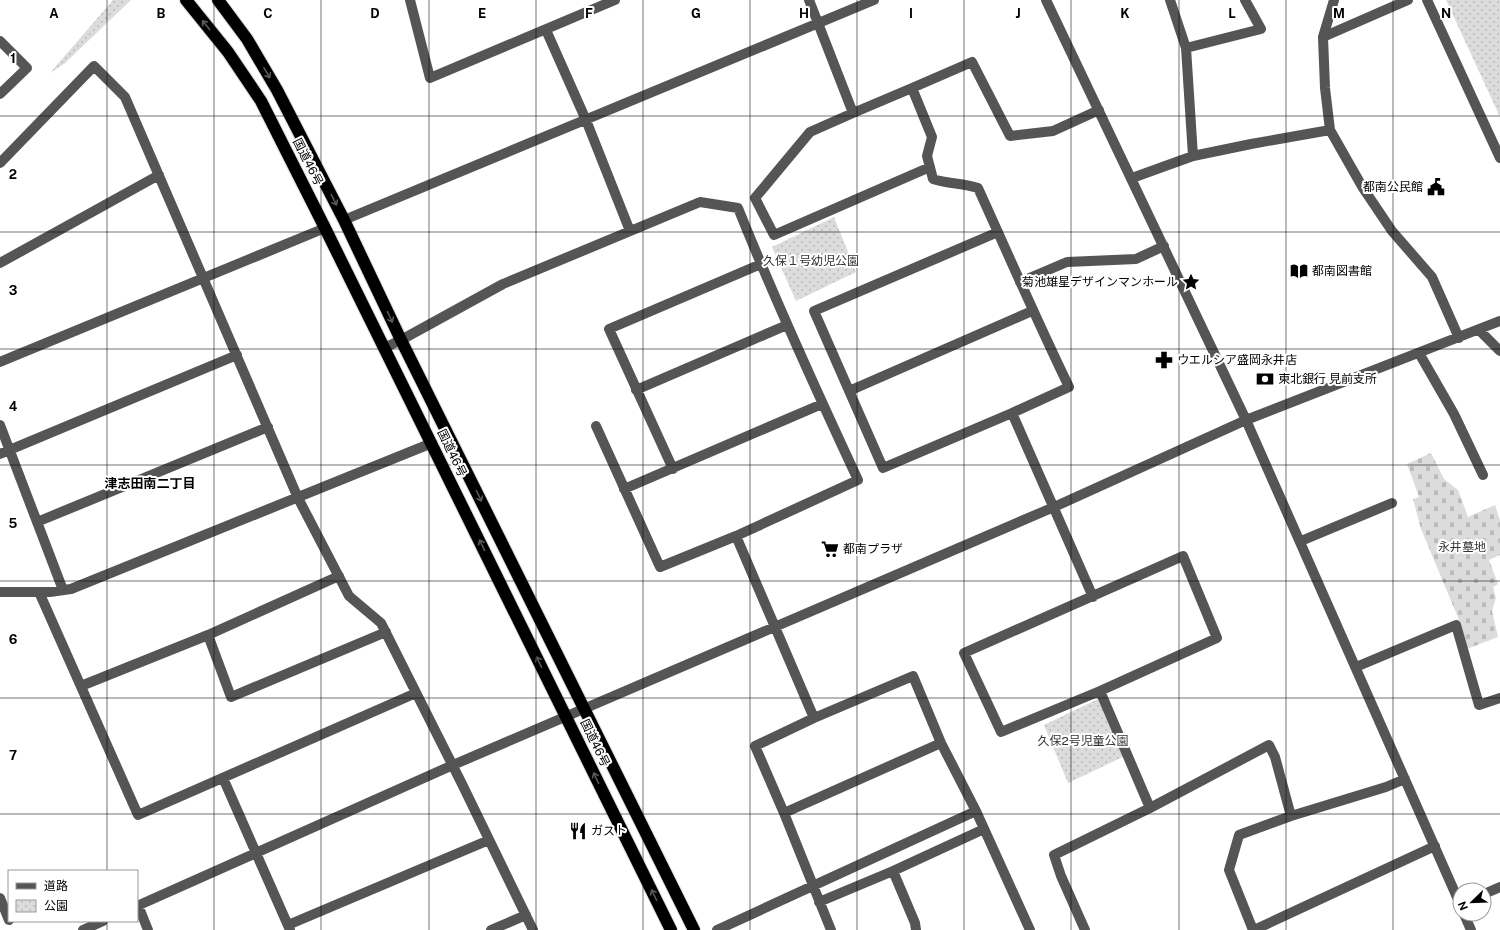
<svg xmlns="http://www.w3.org/2000/svg" width="1500" height="930" font-family="'Public Sans','Noto Sans JP',sans-serif">
<defs>
<pattern id="cemetery-stones" width="16" height="16" patternUnits="userSpaceOnUse"><rect width="16" height="16" fill="#dcdcdc"/><path d="M2 7V4a2 2 0 0 1 4 0v3zM10 15v-3a2 2 0 0 1 4 0v3z" fill="#bbb"/></pattern>
<pattern id="park-dots" width="8" height="8" patternUnits="userSpaceOnUse"><rect width="8" height="8" fill="#dcdcdc"/><path d="M2 2h.1M6 6h.1" fill="none" stroke="#bbb" stroke-width="1.8" stroke-linecap="round"/></pattern>
</defs>
<rect width="100%" height="100%" fill="#fff"/>
<path fill="url(#cemetery-stones)" d="M1431,453L1444,479L1458,490L1468,517L1495,505L1500,520V555L1489,560L1498,584L1493,587L1496,598L1492,611L1498,637L1467,649L1460,628L1462,627L1421,529L1413,499L1419,497L1407,464Z"/>
<path fill="url(#park-dots)" d="M113,0H131L64,64L50,73Z
M1446,0H1500V117Z
M834,217L856,272L796,301L772,247Z
M1098,699L1123,757L1068,783L1044,725Z"/>
<g fill="none" stroke-linecap="round" stroke-linejoin="round">
<g stroke="#dbdbdb" stroke-width="14">
<path id="highway" d="M186,0L228,52L261,101L325,228L671,930
M218,0L247,39L277,90L344,220L401,340L694,930"/>
</g>
<path stroke="#555" stroke-width="10" d="M410,0L430,78L615,0
M809,0L853,113L912,88L932,137L927,156L933,179C948,184 963,183 978,188C1008,254 1037,321 1069,387L1012,413L883,468L814,311L998,232
M1046,0L1246,420L1460,904
M1170,0L1186,48L1193,156
M1334,0L1323,37L1325,88L1330,130L1363,188L1392,231L1432,277L1459,338
M1427,0L1500,158
M546,30L586,120L630,231
M1323,37L1408,0
M0,41L27,68L0,94
M1186,48L1261,29L1245,0
M912,88L972,62L1010,136L1053,131L1099,110
M853,113L810,132L755,198L774,235L930,167
M0,163L94,66L125,97L298,498L349,596L381,623L462,784L533,930
M1132,178L1193,156L1251,144L1330,130
M344,220L874,0
M0,263L159,175
M1020,282L1067,262L1136,259L1164,246
M1479,330L1500,351
M384,348L401,340L503,284L700,202L738,208C775,300 816,390 858,480L736,536L660,567L596,426
M1419,353L1454,414L1483,475
M0,362L325,228
M636,390L787,325
M849,391L1032,311
M1012,413L1093,597
M0,425L63,590
M0,454L237,355
M673,469L609,329L761,264
M624,489L822,404
M37,522L268,427
M736,536L814,718
M1301,541L1392,503
M1183,556L1217,638L1100,691L1001,732L964,653Z
M0,592H50L71,589L432,443
M39,592L138,815L416,693
M208,635L231,697L386,632
M1356,667L1456,625L1479,705L1500,698
M81,686L208,635L339,576
M223,778L290,930
M1150,808L1269,745L1275,757L1291,816L1386,787L1405,779
M784,813L941,743
M893,871L915,923L916,930
M1484,894L1500,887
M0,898L9,920
M819,902L893,871L984,829
M138,905L148,930
M137,906L453,765L1054,507L1246,420L1500,321
M1464,914L1471,930
M288,925L489,840
M83,930L103,921
M491,930L526,915
M717,930L976,811
M831,930L784,813L755,746L814,718L913,676L941,743L976,811L1030,930
M1085,930L1061,876L1054,855L1150,808L1100,691
M1253,930L1229,870L1239,835L1291,816
M1254,930L1435,846"/>
<use href="#highway" stroke="#000" stroke-width="12"/>
</g>
<defs><path id="oneway-shaft" d="M-6 0H5M1.5-3L5.5 0L1.5 3" fill="none" stroke-width="1.6" stroke-linecap="round" stroke-linejoin="round"/></defs>
<g stroke="#595959">
<use href="#oneway-shaft" transform="translate(206 25) rotate(-129)"/>
<use href="#oneway-shaft" transform="translate(267 73) rotate(60)"/>
<use href="#oneway-shaft" transform="translate(334 200) rotate(63)"/>
<use href="#oneway-shaft" transform="translate(390 317) rotate(64)"/>
<use href="#oneway-shaft" transform="translate(479 496) rotate(64)"/>
<use href="#oneway-shaft" transform="translate(482 545) rotate(-116)"/>
<use href="#oneway-shaft" transform="translate(539 662) rotate(-116)"/>
<use href="#oneway-shaft" transform="translate(596 778) rotate(-116)"/>
<use href="#oneway-shaft" transform="translate(654 895) rotate(-116)"/>
</g>
<path fill="none" stroke="#000" stroke-width="1" stroke-opacity="0.55" d="M107,0V871M214,0V930M321,0V930M429,0V930M536,0V930M643,0V930M750,0V930M857,0V930M964,0V930M1071,0V930M1179,0V930M1286,0V930M1393,0V930M0,116H1500M0,232H1500M0,349H1500M0,465H1500M0,581H1500M0,698H1500M0,814H1500M107,921V930"/>
<defs>
<g id="civic-bare" transform="scale(1.38)"><path d="M-.6-6.5H3V-4.5H.6V-3L4-1V1h2V6H-6V1h2V-1L-.6-3ZM-1.2 2.5V6h2.4V2.5Z" fill="#000" stroke="#fff" stroke-width="2.5" paint-order="stroke"/></g>
<g id="library-bare" transform="scale(1.38)"><path d="M-6-4Q-3-5.5-.7-3.5V5Q-3 3-6 4ZM6-4Q3-5.5 .7-3.5V5Q3 3 6 4Z" fill="#000" stroke="#fff" stroke-width="2.5" paint-order="stroke"/></g>
<g id="sight-bare" transform="scale(1.38)"><path d="M0-6L1.8-2.2L6-1.7L2.9 1.2L3.7 5.4L0 3.3L-3.7 5.4L-2.9 1.2L-6-1.7L-1.8-2.2Z" fill="#000" stroke="#fff" stroke-width="2.5" paint-order="stroke"/></g>
<g id="pharmacy-bare" transform="scale(1.38)"><path d="M-2-6h4v4h4v4h-4v4h-4v-4h-4v-4h4Z" fill="#000" stroke="#fff" stroke-width="2.5" paint-order="stroke"/></g>
<g id="bank-bare" transform="scale(1.38)"><path d="M-6-4H6V4H-6ZM0-2.3a2.3 2.3 0 1 0 0 4.6a2.3 2.3 0 1 0 0-4.6Z" fill="#000" stroke="#fff" stroke-width="2.5" paint-order="stroke"/></g>
<g id="supermarket-bare" transform="scale(1.38)"><path d="M-6-5.5h2.5l.6 2H6L4.5 2H-2.5L-4.4-4H-6ZM-1.5 3.2a1.3 1.3 0 1 0 .1 0ZM3 3.2a1.3 1.3 0 1 0 .1 0Z" fill="#000" stroke="#fff" stroke-width="2.5" paint-order="stroke"/></g>
<g id="restaurant-bare" transform="scale(1.38)"><path d="M-5-6h1v4h1v-4h1v4h1v-4h1v5L-1.5 .5V6h-2V.5L-5-1ZM5-6V6H3V1.5H1.5Q1.5-4 5-6Z" fill="#000" stroke="#fff" stroke-width="2.5" paint-order="stroke"/></g>
</defs>
<g fill-rule="evenodd">
<use href="#civic-bare" x="1436" y="187"/>
<use href="#library-bare" x="1299" y="271"/>
<use href="#sight-bare" x="1191" y="282"/>
<use href="#pharmacy-bare" x="1164" y="360"/>
<use href="#bank-bare" x="1265" y="379"/>
<use href="#supermarket-bare" x="830" y="549"/>
<use href="#restaurant-bare" x="578" y="831"/>
</g>
<g text-anchor="middle" dominant-baseline="central" stroke-width="4" stroke-linejoin="round" paint-order="stroke">
<g font-size="12" fill="#000" stroke="#fff">
<text transform="translate(308 162) rotate(63)">国道46号</text>
<text transform="translate(452 453) rotate(64)">国道46号</text>
<text transform="translate(595 743) rotate(64)">国道46号</text>
</g>
<g font-size="12" fill="#000" stroke="#fff" text-anchor="start">
<text x="1423" y="187" text-anchor="end">都南公民館</text>
<text x="1312" y="271">都南図書館</text>
<text x="1178" y="282" text-anchor="end">菊池雄星デザインマンホール</text>
<text x="1177" y="360">ウエルシア盛岡永井店</text>
<text x="1278" y="379">東北銀行 見前支所</text>
<text x="843" y="549">都南プラザ</text>
<text x="591" y="831">ガスト</text>
</g>
<g font-size="12" fill="#333" stroke="#fff">
<text x="811" y="261">久保１号幼児公園</text>
<text x="1462" y="547">永井墓地</text>
<text x="1083" y="741">久保2号児童公園</text>
</g>
<g font-size="13" font-weight="bold" fill="#000" stroke="#fff">
<text x="150" y="483">津志田南二丁目</text>
</g>
</g>
<g font-size="13" text-anchor="middle" font-weight="bold" fill="#000" stroke="#fff" stroke-width="4" stroke-linejoin="round" paint-order="stroke">
<text x="54" y="18">A</text>
<text x="161" y="18">B</text>
<text x="268" y="18">C</text>
<text x="375" y="18">D</text>
<text x="482" y="18">E</text>
<text x="589" y="18">F</text>
<text x="696" y="18">G</text>
<text x="804" y="18">H</text>
<text x="911" y="18">I</text>
<text x="1018" y="18">J</text>
<text x="1125" y="18">K</text>
<text x="1232" y="18">L</text>
<text x="1339" y="18">M</text>
<text x="1446" y="18">N</text>
<text x="13" y="63">1</text>
<text x="13" y="179">2</text>
<text x="13" y="295">3</text>
<text x="13" y="411">4</text>
<text x="13" y="528">5</text>
<text x="13" y="644">6</text>
<text x="13" y="760">7</text>
</g>
<rect x="8" y="870" width="130" height="52" fill="#ffffff" stroke="#999999"/>
<rect x="16" y="883" width="20" height="6" fill="#555555" stroke="#999999"/>
<text x="44" y="890" font-size="12" fill="#000000">道路</text>
<rect x="16" y="900" width="20" height="12" fill="url(#park-dots)" stroke="#999999"/>
<text x="44" y="910" font-size="12" fill="#000000">公園</text>
<g transform="translate(1472 902) rotate(247)"><circle r="19" fill="#ffffff" stroke="#999999"/>
<path d="M0-3L7 15L0 10L-7 15Z" fill="#000000"/>
<text y="-6" font-size="11" font-weight="bold" text-anchor="middle" fill="#000000">N</text>
</g>
</svg>
